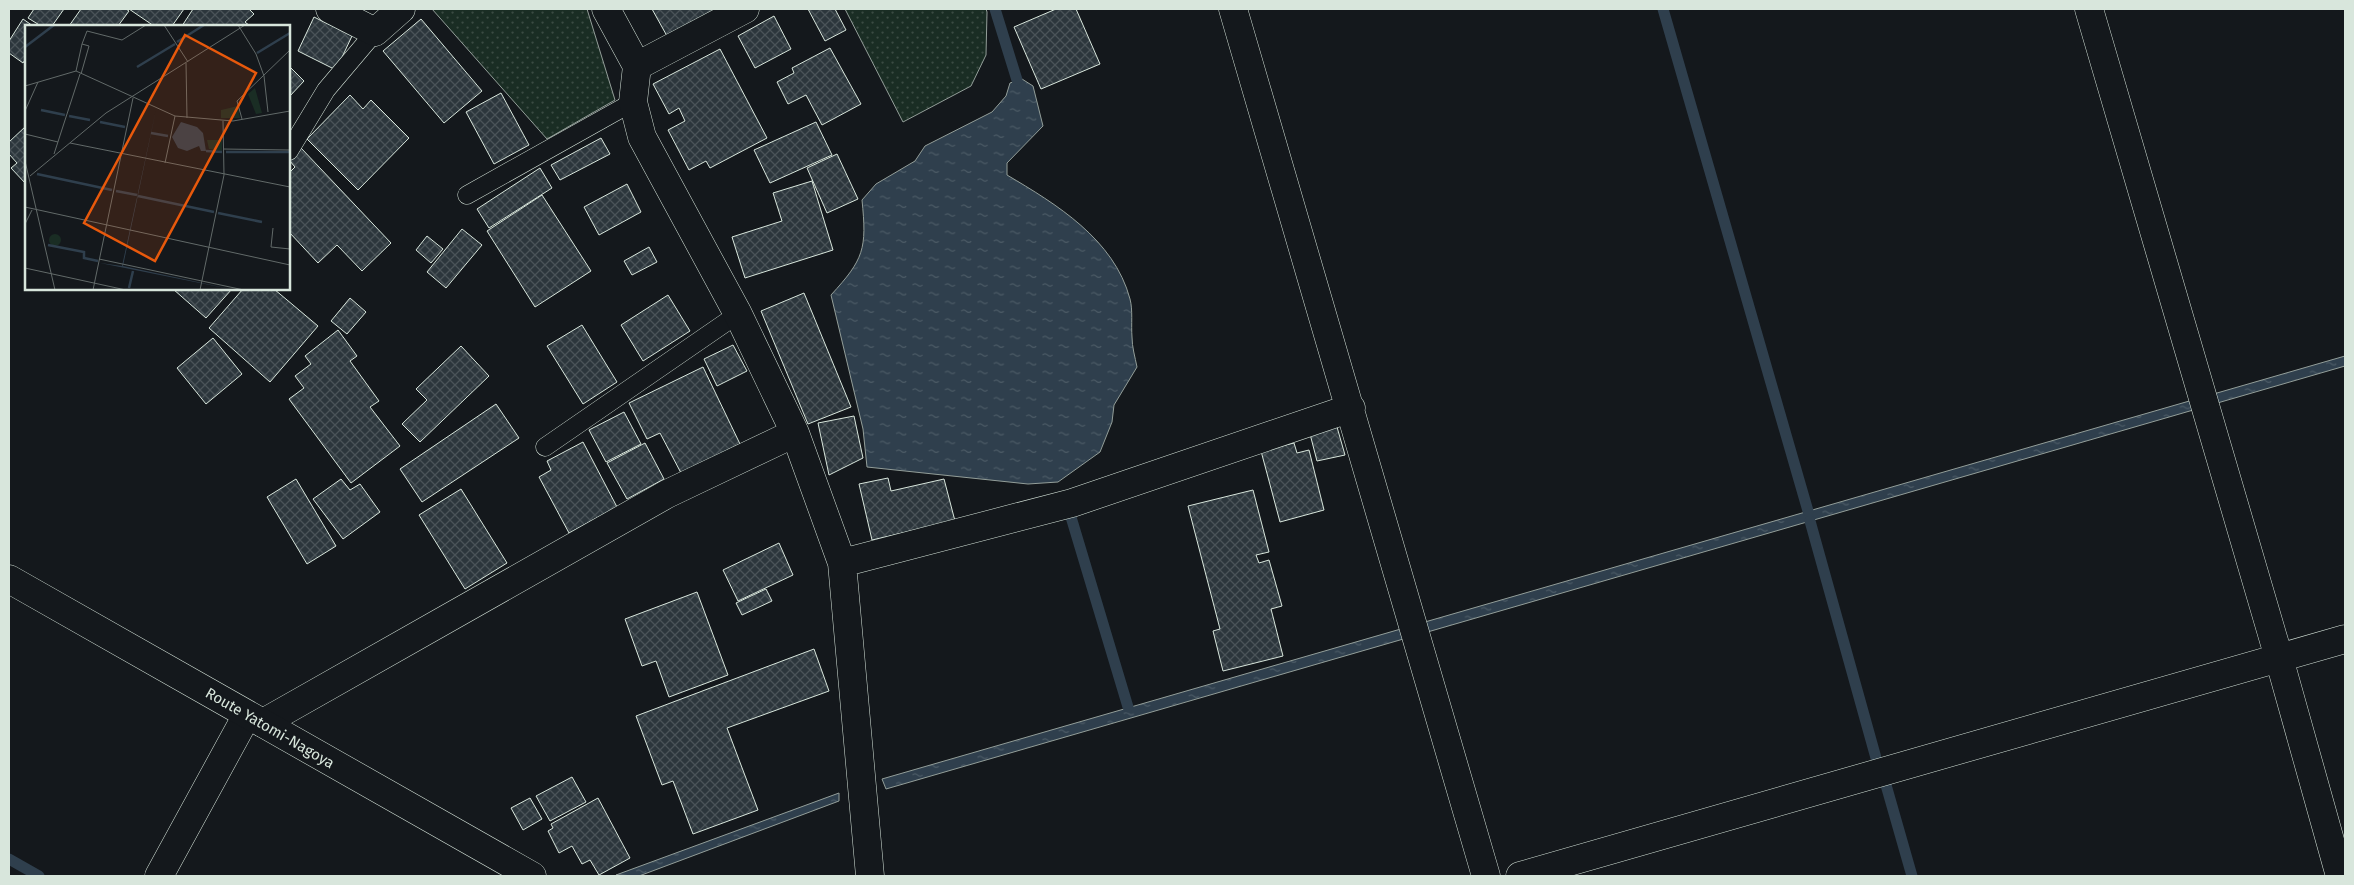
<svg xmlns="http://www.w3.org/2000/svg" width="2354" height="885" font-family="'Fira Sans',sans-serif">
<defs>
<pattern id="garden-dots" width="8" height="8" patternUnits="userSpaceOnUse" patternTransform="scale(1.25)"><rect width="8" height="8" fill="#1a2d24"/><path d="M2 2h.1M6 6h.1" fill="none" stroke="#3b4b43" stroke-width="1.8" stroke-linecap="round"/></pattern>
<pattern id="water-ripples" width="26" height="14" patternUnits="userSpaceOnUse" patternTransform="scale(1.25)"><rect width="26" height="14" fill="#2f3f4d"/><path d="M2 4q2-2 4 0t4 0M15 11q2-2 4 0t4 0" fill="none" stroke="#4c5b66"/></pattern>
<pattern id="building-cross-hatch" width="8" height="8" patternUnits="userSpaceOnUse" patternTransform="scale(1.25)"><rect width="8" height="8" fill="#2c363c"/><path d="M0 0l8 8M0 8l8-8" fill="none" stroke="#4a5358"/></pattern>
</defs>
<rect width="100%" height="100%" fill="#14181c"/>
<path fill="url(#garden-dots)" stroke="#939e99" d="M432,9H587L615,100L547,139Z
M845,9H986L987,12L986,55L971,86L903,122Z"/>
<path fill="url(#water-ripples)" stroke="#939e99" d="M1022,79L1033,86L1043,126L1007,163V175C1056,204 1114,239 1130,299C1133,310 1131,325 1132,337C1132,347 1135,357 1137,367L1114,405L1112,422L1100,452L1058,482L1028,484L867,467L863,429L831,295C864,259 867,249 862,200L876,184L915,161L925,146L992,112L1006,96L1010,83Z
M2345,356V366L886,789L882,779Z
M839,793V801L639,876L616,875Z"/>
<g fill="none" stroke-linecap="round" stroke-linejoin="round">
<path stroke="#2f3f4d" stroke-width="11" d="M995,9L1017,80
M1663,9L1808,511
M1071,517L1128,707
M1810,521L1876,758
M1886,785L1912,876
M9,859L39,876"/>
</g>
<path fill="url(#building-cross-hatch)" stroke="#d8e6dc" d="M34,9H64L52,26H41L28,18Z
M81,9H126L129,11L118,26H69Z
M129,9H184L172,26H154Z
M193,9H249L254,14L245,22L250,26H182Z
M652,9H717L667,36Z
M808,9H835L846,30L825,41Z
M1056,9H1076L1100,64L1041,89L1014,27Z
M774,16L791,49L755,68L738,36Z
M314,17L352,36L336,70L298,51Z
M23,19L33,26H26V58L23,63L9,53V41Z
M421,19L482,91L444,123L383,51Z
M830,48L861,104L822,125L806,95L788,104L777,82L794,73L792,68Z
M720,49L767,138L710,168L706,161L689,170L668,130L685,121L679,108L669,114L653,84Z
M289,66L304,81L289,97Z
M501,93L529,145L494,164L466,112Z
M350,95L363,109L371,100L409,138L358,190L307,139Z
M816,122L832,155L770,183L754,150Z
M26,126V184L11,168L17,163L9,154V142Z
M601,138L610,154L560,180L551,165Z
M301,148L391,243L362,271L337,245L318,263L289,232V173L295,167L289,160Z
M837,154L858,199L827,213L807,168Z
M540,168L552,188L489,228L477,209Z
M812,181L833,250L745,278L732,237L782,221L773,193Z
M627,184L641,212L599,235L584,207Z
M542,195L591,271L535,307L487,231Z
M462,229L482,245L446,288L427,272Z
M427,236L443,249L431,263L416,250Z
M649,247L657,262L632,275L624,261Z
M173,289H232L206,318Z
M243,289H274L318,326L270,382L209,328Z
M804,293L851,407L808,424L761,311Z
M668,295L690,331L643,361L621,325Z
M350,298L366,312L347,334L331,321Z
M582,325L617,382L583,404L547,346Z
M338,330L357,356L350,361L379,401L370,407L400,446L351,483L289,399L304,388L295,376L311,364L305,356Z
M213,338L242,374L206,404L177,368Z
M733,345L747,371L717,386L704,359Z
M461,346L489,376L420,442L402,424L427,400L416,389Z
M703,367L740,444L681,473L660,433L647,439L629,403Z
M496,404L519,438L422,502L400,469Z
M624,412L641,444L606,462L589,430Z
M854,416L863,458L829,475L818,423Z
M1337,427L1345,455L1317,461L1310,434Z
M583,442L617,507L569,533L539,477L551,470L547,461Z
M645,443L664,479L627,499L607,463Z
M1294,443L1297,453L1309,450L1324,510L1280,522L1261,451Z
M888,478L891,491L944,479L955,521L872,540L859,484Z
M296,479L336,546L307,564L267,497Z
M341,479L350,490L360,484L380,512L343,539L313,499Z
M461,489L507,563L465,589L419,515Z
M1253,490L1269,552L1256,555L1259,563L1269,560L1282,606L1271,609L1283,656L1223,671L1213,631L1220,629L1188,506Z
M779,543L793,575L738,601L723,570Z
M766,589L772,601L742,615L736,603Z
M697,592L728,675L669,697L656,661L642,666L625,619Z
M814,649L829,691L727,728L758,810L693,834L673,781L662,785L636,716Z
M572,777L586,802L550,821L536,796Z
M530,798L542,819L523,830L511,808Z
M598,798L630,858L599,875L590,860L582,864L572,846L559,853L548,831L553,828L551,824Z"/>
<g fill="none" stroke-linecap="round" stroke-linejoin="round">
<g stroke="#d8e6dc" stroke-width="19">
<path id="service" d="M289,151L326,90L375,32
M467,195L633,102
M545,447L738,314"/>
</g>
<g stroke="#d8e6dc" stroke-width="29">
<path id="minor" d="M330,9L375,32L401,9
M606,9L637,66L633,102L642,137L738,314L795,433L842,563L870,876
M1233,9L1486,876
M2089,9L2279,658L2340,876
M637,66L745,9
M842,563L1072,503L1351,408
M263,723L667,494L795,433
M159,876L247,715
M1520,876L2345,639"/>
</g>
<g stroke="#d8e6dc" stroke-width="29">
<path id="primary" d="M9,579L532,876"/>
</g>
<use href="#service" stroke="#14181c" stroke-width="18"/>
<use href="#minor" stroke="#14181c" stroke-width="28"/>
<use href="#primary" stroke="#14181c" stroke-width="28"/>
</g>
<g text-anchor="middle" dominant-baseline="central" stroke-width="4" stroke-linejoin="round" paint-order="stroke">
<g font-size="15" fill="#d8e6dc" stroke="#14181c">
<text transform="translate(270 728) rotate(30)">Route Yatomi-Nagoya</text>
</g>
</g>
<g transform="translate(25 25)">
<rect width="265" height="265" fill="#14181c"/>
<path d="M230,63L237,88L231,89L223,69ZM213,81L215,93H196V85ZM182,115H197V126L184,124ZM24 215a6 6 0 1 1 12 0a6 6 0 1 1-12 0Z" fill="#1a2d24"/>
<path d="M131,85L98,241L210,265L75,238L97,241ZM156,97L172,102L178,108L181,126H176L174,121L162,126L153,123L147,112Z" fill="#2f3f4d"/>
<path fill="none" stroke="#2f3f4d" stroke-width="2.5" d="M152,17L179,0M0,22L29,0M232,28L265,8M112,42L150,19M16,85L40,90M44,91L65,95M75,97L100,102M126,108L143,111M181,126L197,127M201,127H265M12,149L87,165M91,166L112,170M113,171L189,187M193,188L237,197M23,220L59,227V233L73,236M104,263L108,246"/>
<path fill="none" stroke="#626a69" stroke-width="1" d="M139,0L163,37M213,0L231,29L239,51L243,87M161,38L162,93M51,46L150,91L208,96L265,86M56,49L64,21L57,19L62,6L97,15L121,0M0,61L51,46L57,19M0,86L13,57M217,94L212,76L265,25M0,109L33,117M45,118L265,162M198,124L265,125M29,129L55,49M0,136L30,265M140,138L150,91M5,151L81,88L220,0M0,182L265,240M0,199L7,185M248,203L246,222L265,224M74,234L219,265M0,243L101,265M68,265L108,73M175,265L199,150L198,96"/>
<path fill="#e8590c" fill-opacity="0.15" stroke="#e8590c" stroke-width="2.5" d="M160,10L231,48L130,236L59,198Z"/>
<rect width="265" height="265" fill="none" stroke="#d8e6dc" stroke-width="2.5"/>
</g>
<rect width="2354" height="885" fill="none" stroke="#d8e6dc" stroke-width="20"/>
</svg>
